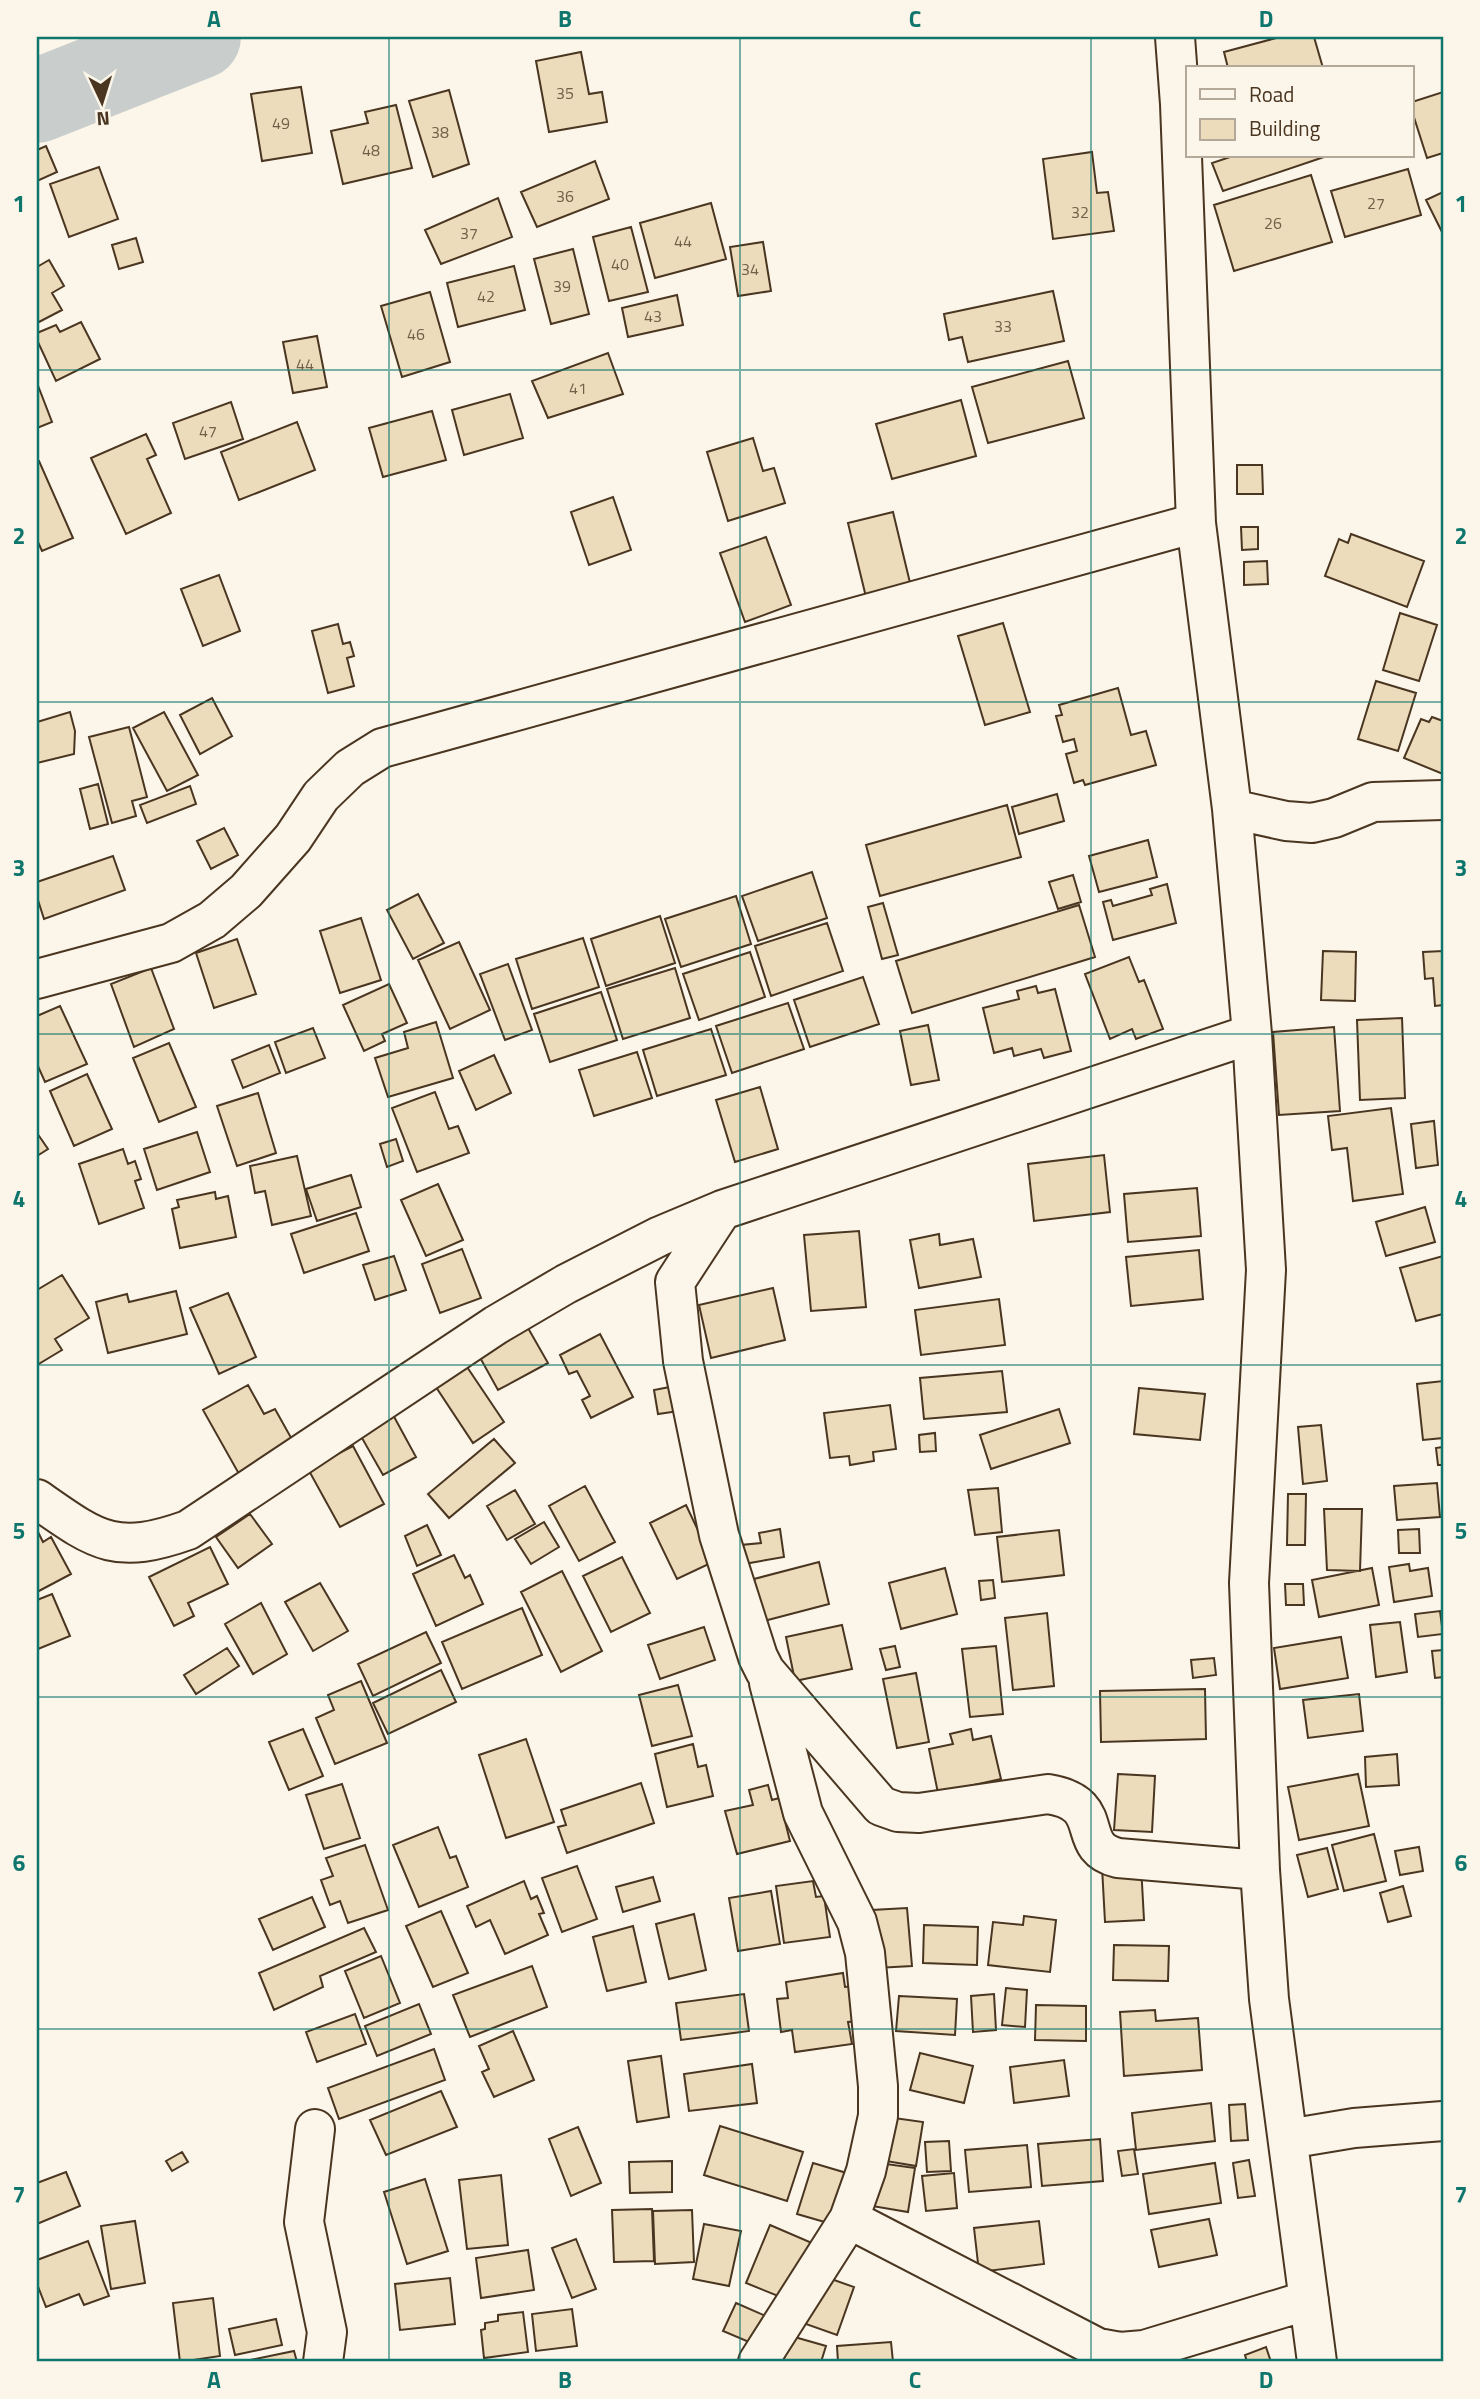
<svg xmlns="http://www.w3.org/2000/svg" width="1480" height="2399" font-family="'Titillium Web',sans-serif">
<rect width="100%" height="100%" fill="#fbf6e9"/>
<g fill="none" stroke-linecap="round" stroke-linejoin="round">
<path stroke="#c9cecd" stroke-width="84" d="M37,101L199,37"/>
</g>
<path fill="#ecdcbc" stroke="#4a3520" stroke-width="2" d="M1280,37H1314L1323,68H1228L1224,52Z
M581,52L589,94L602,92L607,122L549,132L536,61Z
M301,87L312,153L262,161L251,94Z
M449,90L469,164L433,177L409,101Z
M1443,92V153L1427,158L1412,111V102Z
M396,105L412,168L343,184L331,131L368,123L365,112Z
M46,146L57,172L37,181V150Z
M1092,152L1097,193L1108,192L1114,231L1053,239L1043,159Z
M1233,156H1327L1223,191L1212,163Z
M595,161L609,199L537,227L521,192Z
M99,167L118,219L69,237L50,184Z
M1408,169L1421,215L1345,237L1331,191Z
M1311,175L1332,242L1234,271L1214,205Z
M1443,192V234L1426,200Z
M498,198L512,237L441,264L425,230Z
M711,203L726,259L655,278L640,223Z
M631,227L648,292L609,301L593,237Z
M136,238L143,262L119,269L112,245Z
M763,242L771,291L738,296L730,247Z
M573,249L589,314L551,324L534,259Z
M49,260L64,286L52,293L62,310L37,323V267Z
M514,266L525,310L458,327L447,283Z
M1053,291L1064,341L968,362L962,337L949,340L944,314Z
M430,292L450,362L402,377L381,306Z
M677,295L683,325L628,337L622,308Z
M81,322L100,359L56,381L37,340V333L56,325L60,332Z
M317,336L327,387L293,393L283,342Z
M608,353L623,394L548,418L532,381Z
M1068,361L1084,418L988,443L972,387Z
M37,383L52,422L37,428Z
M510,394L523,438L464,455L452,410Z
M961,400L976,456L892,479L876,424Z
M231,402L243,439L185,459L173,423Z
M432,411L446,460L383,477L369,428Z
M297,422L315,470L239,500L221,452Z
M146,434L156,455L147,459L171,513L126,534L91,458Z
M753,438L763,471L774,468L785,503L728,521L707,452Z
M37,461H39L73,538L42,551L37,540Z
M1237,465H1262L1263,494H1237Z
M613,497L631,550L589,565L571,512Z
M893,512L911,587L866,597L848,523Z
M1241,527H1258V549L1242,550Z
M1351,534L1424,561L1407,607L1325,576L1339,539L1348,543Z
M766,537L791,605L745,622L720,553Z
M1267,561L1268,584L1244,585V562Z
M219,575L240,631L203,646L181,589Z
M1400,613L1437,625L1419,681L1383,670Z
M1003,623L1030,712L985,725L958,636Z
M338,624L343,644L350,642L354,656L347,658L354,686L328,693L312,631Z
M1376,681L1416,693L1398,751L1358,739Z
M1118,688L1131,735L1146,731L1156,765L1085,785L1083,780L1074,783L1066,754L1077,751L1074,739L1063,742L1056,716L1062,715L1059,705Z
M212,698L232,736L200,754L180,715Z
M70,712L75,731L74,754L37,763V722Z
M164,712L198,775L167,791L133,728Z
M1432,717L1443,721V774L1404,758L1421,719L1429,722Z
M129,727L147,797L132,801L136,816L112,823L89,737Z
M98,784L108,824L90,829L80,789Z
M190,786L196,804L147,823L140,805Z
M1057,794L1064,821L1019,834L1012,807Z
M1007,805L1021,857L880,896L866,845Z
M224,828L238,855L211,869L197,841Z
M1148,840L1157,877L1099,892L1089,856Z
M113,856L125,890L44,919L37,897V882Z
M812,872L827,918L758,941L742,896Z
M1073,875L1081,902L1058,909L1049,882Z
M1167,884L1176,923L1113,940L1103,902L1111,900L1113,906L1152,895L1150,889Z
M418,894L444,943L413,959L387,910Z
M736,896L751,944L681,967L665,919Z
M883,903L898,955L882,959L868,907Z
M1079,905L1095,957L912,1013L896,961Z
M660,916L675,963L606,986L591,939Z
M361,918L381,980L340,993L320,931Z
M827,923L843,971L771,996L755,946Z
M583,938L599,987L532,1009L516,959Z
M237,939L256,994L214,1008L196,953Z
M459,942L490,1010L450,1029L418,960Z
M1323,951L1356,952L1355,1001L1321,1000Z
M1443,951V1005L1435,1006L1433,978L1425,979L1423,952Z
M750,952L765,997L699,1020L683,974Z
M1129,957L1139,982L1144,980L1163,1029L1136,1039L1132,1029L1110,1039L1085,974Z
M508,964L532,1030L505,1040L480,974Z
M151,968L174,1029L134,1047L111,984Z
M675,968L690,1018L623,1039L607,989Z
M863,977L879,1024L810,1047L794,1000Z
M389,984L407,1023L382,1034L385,1041L364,1051L343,1005Z
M1036,986L1038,993L1055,989L1071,1051L1044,1058L1041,1049L1014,1056L1012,1048L994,1053L983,1008L1019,999L1017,991Z
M601,992L617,1040L550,1062L534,1014Z
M788,1003L804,1049L732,1073L716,1026Z
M60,1006L87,1064L45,1082L37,1064V1016Z
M1402,1018L1405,1098L1360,1100L1357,1020Z
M436,1022L453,1078L388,1097L375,1058L408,1048L404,1032Z
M928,1025L939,1080L911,1085L900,1031Z
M1334,1027L1340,1111L1279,1115L1273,1032Z
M313,1028L325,1058L286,1073L275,1042Z
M711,1029L726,1075L657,1096L643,1050Z
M169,1043L196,1107L159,1122L133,1058Z
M269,1045L280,1073L243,1088L232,1060Z
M637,1052L652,1098L594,1116L579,1070Z
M494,1055L511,1093L476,1110L459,1071Z
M87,1074L112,1129L74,1146L50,1091Z
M760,1087L778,1149L735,1162L716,1100Z
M435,1092L449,1129L458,1126L469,1153L417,1172L392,1108Z
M258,1093L276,1153L237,1166L217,1106Z
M1391,1108L1403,1194L1353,1201L1347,1148L1332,1150L1328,1116Z
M1434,1121L1438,1165L1416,1168L1411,1124Z
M197,1132L210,1172L157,1190L144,1149Z
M37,1133L48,1149L37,1156Z
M396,1139L403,1161L387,1167L380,1144Z
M123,1149L128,1164L135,1161L141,1179L135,1181L144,1208L99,1224L79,1164Z
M1104,1155L1110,1212L1034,1221L1028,1164Z
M297,1156L311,1216L272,1225L265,1191L255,1193L250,1166Z
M351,1175L361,1207L317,1221L306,1189Z
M438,1184L463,1240L426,1256L401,1200Z
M1197,1188L1201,1236L1128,1242L1124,1194Z
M215,1192L216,1199L228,1196L236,1237L180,1248L172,1209L179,1207L177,1200Z
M1425,1207L1435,1242L1386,1256L1376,1222Z
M356,1213L369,1251L304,1273L291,1234Z
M859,1231L866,1307L811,1311L804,1235Z
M939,1234L940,1245L973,1239L981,1277L919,1288L910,1240Z
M462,1249L481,1298L440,1313L422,1264Z
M1199,1250L1203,1299L1131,1306L1126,1257Z
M394,1256L406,1290L375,1300L363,1265Z
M1443,1256V1314L1416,1321L1400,1268Z
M62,1275L89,1318L55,1339L62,1350L37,1365V1290Z
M773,1288L785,1340L711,1358L699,1305Z
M176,1291L187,1334L108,1353L96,1302L127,1294L129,1302Z
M228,1293L256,1357L219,1374L190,1308Z
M999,1299L1005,1345L921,1355L915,1310Z
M528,1328L548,1363L498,1390L478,1354Z
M600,1334L633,1397L591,1418L582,1400L590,1396L577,1371L569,1374L560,1355Z
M461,1358L504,1422L473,1443L430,1378Z
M1002,1371L1007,1412L924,1419L920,1378Z
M1443,1381V1438L1423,1440L1417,1384Z
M248,1385L264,1414L275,1409L294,1443L239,1474L203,1410Z
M675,1386L679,1411L658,1414L654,1390Z
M1139,1388L1205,1394L1200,1440L1134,1434Z
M890,1405L896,1449L873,1452L874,1461L850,1465L849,1456L830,1458L824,1413Z
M1059,1409L1070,1443L991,1469L980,1435Z
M392,1413L416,1457L383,1475L358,1431Z
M1321,1425L1327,1481L1303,1484L1298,1427Z
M935,1433L936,1451L920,1452L919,1435Z
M494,1439L515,1463L449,1518L428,1494Z
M353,1446L384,1504L340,1527L308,1469Z
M1443,1447V1465H1438L1436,1448Z
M1437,1483L1440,1517L1397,1520L1394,1486Z
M585,1486L615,1542L579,1561L549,1506Z
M998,1488L1002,1532L975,1535L968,1490Z
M515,1490L535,1524L507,1540L487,1506Z
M1288,1494H1306L1305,1545H1287Z
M686,1505L713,1562L677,1579L650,1523Z
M1324,1509H1362L1360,1571L1327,1570Z
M250,1514L272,1544L238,1568L216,1537Z
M544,1522L559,1547L531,1564L515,1539Z
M427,1525L441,1555L417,1566L405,1536Z
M780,1529L784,1557L744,1564L741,1545L761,1543L759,1533Z
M1419,1529L1420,1553H1399L1398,1530Z
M37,1530L43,1542L51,1537L71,1574L37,1592Z
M1059,1530L1064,1575L1002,1582L997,1537Z
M210,1547L228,1584L188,1603L194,1616L174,1626L149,1577Z
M454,1555L465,1578L470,1575L483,1604L436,1626L413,1574Z
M622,1557L650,1613L611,1632L583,1576Z
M819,1562L829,1604L764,1621L754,1579Z
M1409,1564L1410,1571L1428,1568L1432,1596L1394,1602L1389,1567Z
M945,1568L957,1614L901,1629L889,1583Z
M1372,1568L1379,1605L1319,1617L1312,1580Z
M562,1571L602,1651L561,1672L521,1592Z
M993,1580L995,1598L981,1600L979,1581Z
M320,1583L348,1631L313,1651L285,1602Z
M1285,1584H1303L1304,1605H1286Z
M52,1594L70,1636L38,1649L37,1600Z
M261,1603L287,1654L253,1674L225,1624Z
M522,1608L542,1655L462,1689L442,1642Z
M1440,1611L1443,1634L1418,1637L1415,1614Z
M1047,1613L1054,1686L1013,1690L1005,1618Z
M1400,1622L1407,1672L1376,1677L1370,1625Z
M842,1625L852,1669L795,1681L786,1637Z
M704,1627L715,1660L660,1679L648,1645Z
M426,1632L441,1663L373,1696L358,1664Z
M1341,1637L1348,1678L1280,1689L1274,1648Z
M895,1646L900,1667L886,1670L880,1649Z
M996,1646L1003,1714L970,1717L962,1649Z
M227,1648L239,1666L196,1694L184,1675Z
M1443,1650V1677L1435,1678L1432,1651Z
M1214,1658L1216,1675L1193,1678L1191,1660Z
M441,1670L456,1702L388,1734L373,1703Z
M916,1673L929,1742L897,1748L883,1679Z
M361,1681L387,1743L335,1764L316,1718L334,1710L328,1695Z
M678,1685L692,1736L652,1746L639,1695Z
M1205,1689L1206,1739L1101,1742L1100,1691Z
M1359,1694L1363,1731L1308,1738L1303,1700Z
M303,1729L323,1776L289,1790L269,1742Z
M971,1729L973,1740L991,1736L1001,1779L938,1793L929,1749L953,1744L950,1734Z
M526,1739L554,1822L506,1838L479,1755Z
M693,1744L698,1767L706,1765L713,1796L667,1807L655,1754Z
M1397,1754L1399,1785L1366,1787L1365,1757Z
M1118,1774L1155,1776L1152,1832L1114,1830Z
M1358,1774L1369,1826L1299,1840L1288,1787Z
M641,1783L654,1823L567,1853L558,1827L566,1825L561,1810Z
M342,1784L360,1838L324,1849L306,1795Z
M768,1785L772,1800L779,1798L790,1841L737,1854L725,1811L753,1805L749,1790Z
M438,1827L450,1858L456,1856L468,1887L419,1907L393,1845Z
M1374,1834L1386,1881L1344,1891L1332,1845Z
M365,1845L388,1910L348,1923L340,1901L330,1905L321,1880L333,1876L326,1858Z
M1419,1847L1423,1871L1400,1875L1395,1851Z
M1327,1848L1338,1889L1308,1897L1297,1855Z
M1141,1865L1144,1920L1105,1922L1102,1867Z
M577,1866L597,1919L562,1932L542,1878Z
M653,1877L660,1901L623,1912L616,1887Z
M524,1881L531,1899L537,1896L544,1913L539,1914L548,1935L505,1954L490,1920L476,1927L467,1906Z
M813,1881L816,1897L824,1896L830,1937L784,1943L776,1886Z
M1403,1886L1411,1916L1388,1922L1380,1893Z
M771,1891L780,1944L738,1951L729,1898Z
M312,1897L325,1927L273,1950L259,1919Z
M907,1908L912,1966L876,1968L872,1910Z
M441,1911L468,1973L433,1987L406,1926Z
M694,1914L706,1970L669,1979L656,1924Z
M1024,1916L1056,1920L1050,1972L988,1965L993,1922L1023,1925Z
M924,1925L978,1927L977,1965L923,1963Z
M633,1926L646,1982L607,1991L593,1937Z
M364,1928L376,1952L320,1976L323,1987L274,2010L259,1973Z
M1114,1945L1169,1946L1168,1981L1113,1980Z
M381,1956L400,2003L364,2018L345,1971Z
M532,1966L547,2007L470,2037L453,1995Z
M843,1973L845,1987L854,1986L859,2021L848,2022L852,2044L795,2052L792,2030L781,2032L777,1999L788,1998L786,1982Z
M1006,1988L1027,1990L1025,2027L1002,2025Z
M744,1994L749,2031L681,2040L676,2003Z
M994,1994L996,2030L973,2032L971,1996Z
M899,1996L957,1999L955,2035L896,2031Z
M419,2004L431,2034L377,2056L365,2026Z
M1036,2005L1086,2006V2041L1035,2040Z
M1155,2010L1156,2021L1198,2018L1202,2070L1124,2076L1120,2012Z
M355,2014L366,2044L317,2062L306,2032Z
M513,2031L534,2080L494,2097L482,2072L489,2069L479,2046Z
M434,2049L445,2080L339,2119L328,2088Z
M920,2053L973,2066L964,2103L910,2090Z
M661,2056L669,2117L637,2122L628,2061Z
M1064,2060L1069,2096L1014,2103L1010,2067Z
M752,2064L757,2103L689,2111L684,2074Z
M441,2091L457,2127L386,2155L370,2120Z
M1211,2103L1215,2141L1136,2150L1132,2113Z
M1245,2104L1248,2140L1231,2141L1229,2105Z
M887,2117L923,2122L916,2166L880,2160Z
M720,2126L803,2152L787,2201L704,2175Z
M578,2127L601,2183L571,2196L549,2139Z
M1100,2139L1103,2181L1042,2186L1038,2144Z
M949,2141L951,2171L927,2172L925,2142Z
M1027,2145L1031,2187L969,2192L965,2150Z
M1134,2149L1138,2174L1122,2176L1118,2151Z
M182,2152L188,2162L172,2171L166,2161Z
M1249,2160L1255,2196L1238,2198L1233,2163Z
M672,2161V2192L630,2193L629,2162Z
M813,2163L850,2174L835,2225L797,2214Z
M879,2163L915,2168L908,2212L872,2206Z
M1215,2163L1221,2203L1149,2214L1143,2174Z
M66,2172L80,2206L37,2224V2183Z
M954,2173L957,2208L926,2211L922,2176Z
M501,2175L508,2245L467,2249L459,2180Z
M425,2179L448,2251L407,2264L384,2192Z
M652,2209L654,2261L614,2262L612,2210Z
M692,2210L694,2262L655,2264L653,2211Z
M1209,2219L1217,2255L1159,2267L1151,2230Z
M135,2221L145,2283L111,2289L101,2226Z
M1039,2221L1044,2264L979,2272L974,2228Z
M704,2224L741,2231L729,2286L693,2279Z
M770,2225L812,2243L788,2300L746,2283Z
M576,2239L596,2289L572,2298L552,2248Z
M88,2241L109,2296L84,2305L79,2294L46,2307L37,2284V2260Z
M528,2250L534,2290L481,2298L476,2258Z
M820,2275L854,2287L837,2335L803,2323Z
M450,2278L455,2324L400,2330L395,2284Z
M213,2298L220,2356L180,2362L173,2303Z
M736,2303L768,2317L756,2345L723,2331Z
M572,2309L577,2346L536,2351L532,2314Z
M523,2312L528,2352L484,2358L481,2330L485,2329V2323L498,2321V2315Z
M276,2319L282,2345L235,2355L229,2329Z
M791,2336L826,2346L821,2362H783Z
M891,2342L893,2362H838L837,2346Z
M1266,2347L1271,2362H1247L1245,2355Z
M294,2351L297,2362H241Z"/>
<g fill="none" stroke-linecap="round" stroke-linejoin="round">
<g stroke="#4a3520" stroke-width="42">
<path id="minor" d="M1175,37L1180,104L1196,523L1232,809L1252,1034L1266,1270L1249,1583L1260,1870L1269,1999L1317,2362
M1232,809L1286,821L1312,823L1334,818L1373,802L1443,800
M37,979L171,943L212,920L246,891L293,838L321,796L350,768L382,748L1196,523
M722,1210L675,1282L683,1361L719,1535L758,1657L765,1671L881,1806L898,1812L919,1813L1048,1794C1110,1804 1072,1847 1118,1858L1260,1870
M37,1499C97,1541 115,1556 188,1530L496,1325L566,1284L660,1236L722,1210L1252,1034
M315,2129L304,2222L327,2332L323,2362
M1288,2139L1354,2128L1443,2121
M849,2219L1098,2348L1120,2352L1144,2350L1309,2300
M758,2362L849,2219L866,2171L878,2116V2086L865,1953L857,1922L803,1813L769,1683"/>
</g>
<use href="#minor" stroke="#fbf6e9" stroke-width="38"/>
</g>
<path fill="none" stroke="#0f766e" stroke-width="2" stroke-opacity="0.55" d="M389,37V2362M740,37V2362M1091,37V2362M37,370H1443M37,702H1443M37,1034H1443M37,1365H1443M37,1697H1443M37,2029H1443"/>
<g text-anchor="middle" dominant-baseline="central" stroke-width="5" stroke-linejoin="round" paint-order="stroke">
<g font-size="16" fill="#725f47">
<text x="565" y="93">35</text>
<text x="281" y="123">49</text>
<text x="440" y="132">38</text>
<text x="371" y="150">48</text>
<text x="565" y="196">36</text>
<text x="1376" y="203">27</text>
<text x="1080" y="212">32</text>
<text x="1273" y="223">26</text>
<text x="469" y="233">37</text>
<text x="683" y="241">44</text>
<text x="620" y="264">40</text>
<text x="750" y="269">34</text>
<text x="562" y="286">39</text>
<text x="486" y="296">42</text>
<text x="653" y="316">43</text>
<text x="1003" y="326">33</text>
<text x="416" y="334">46</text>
<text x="305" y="364">44</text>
<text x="578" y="388">41</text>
<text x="208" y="431">47</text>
</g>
</g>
<rect width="1480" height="2399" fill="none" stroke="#fbf6e9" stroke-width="77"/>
<rect x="1186" y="66" width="228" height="91" fill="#fbf6e9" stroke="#b4a999" stroke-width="2"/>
<rect x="1200" y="89" width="35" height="10" fill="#fbf6e9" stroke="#b4a999" stroke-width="2"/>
<text x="1249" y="102" font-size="21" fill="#4a3520">Road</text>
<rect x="1200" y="119" width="35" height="21" fill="#ecdcbc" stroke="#b4a999" stroke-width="2"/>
<text x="1249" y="136" font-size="21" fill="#4a3520">Building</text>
<g transform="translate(102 102) rotate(176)" stroke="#fbf6e9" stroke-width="5" paint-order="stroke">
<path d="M0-5L12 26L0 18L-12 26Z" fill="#4a3520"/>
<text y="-10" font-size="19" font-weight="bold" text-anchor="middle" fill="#4a3520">N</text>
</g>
<rect x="38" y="38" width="1404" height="2322" fill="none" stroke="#0f766e" stroke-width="2.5"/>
<g font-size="23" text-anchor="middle" font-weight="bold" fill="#0f766e">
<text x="214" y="27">A</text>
<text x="565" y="27">B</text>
<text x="915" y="27">C</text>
<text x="1266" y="27">D</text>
<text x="19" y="212">1</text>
<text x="1461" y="212">1</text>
<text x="19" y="544">2</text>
<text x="1461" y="544">2</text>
<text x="19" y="876">3</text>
<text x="1461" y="876">3</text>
<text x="19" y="1207">4</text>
<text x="1461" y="1207">4</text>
<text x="19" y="1539">5</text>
<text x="1461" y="1539">5</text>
<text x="19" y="1871">6</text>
<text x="1461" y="1871">6</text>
<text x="19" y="2203">7</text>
<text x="1461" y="2203">7</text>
<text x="214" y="2388">A</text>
<text x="565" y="2388">B</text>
<text x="915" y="2388">C</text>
<text x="1266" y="2388">D</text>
</g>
</svg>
